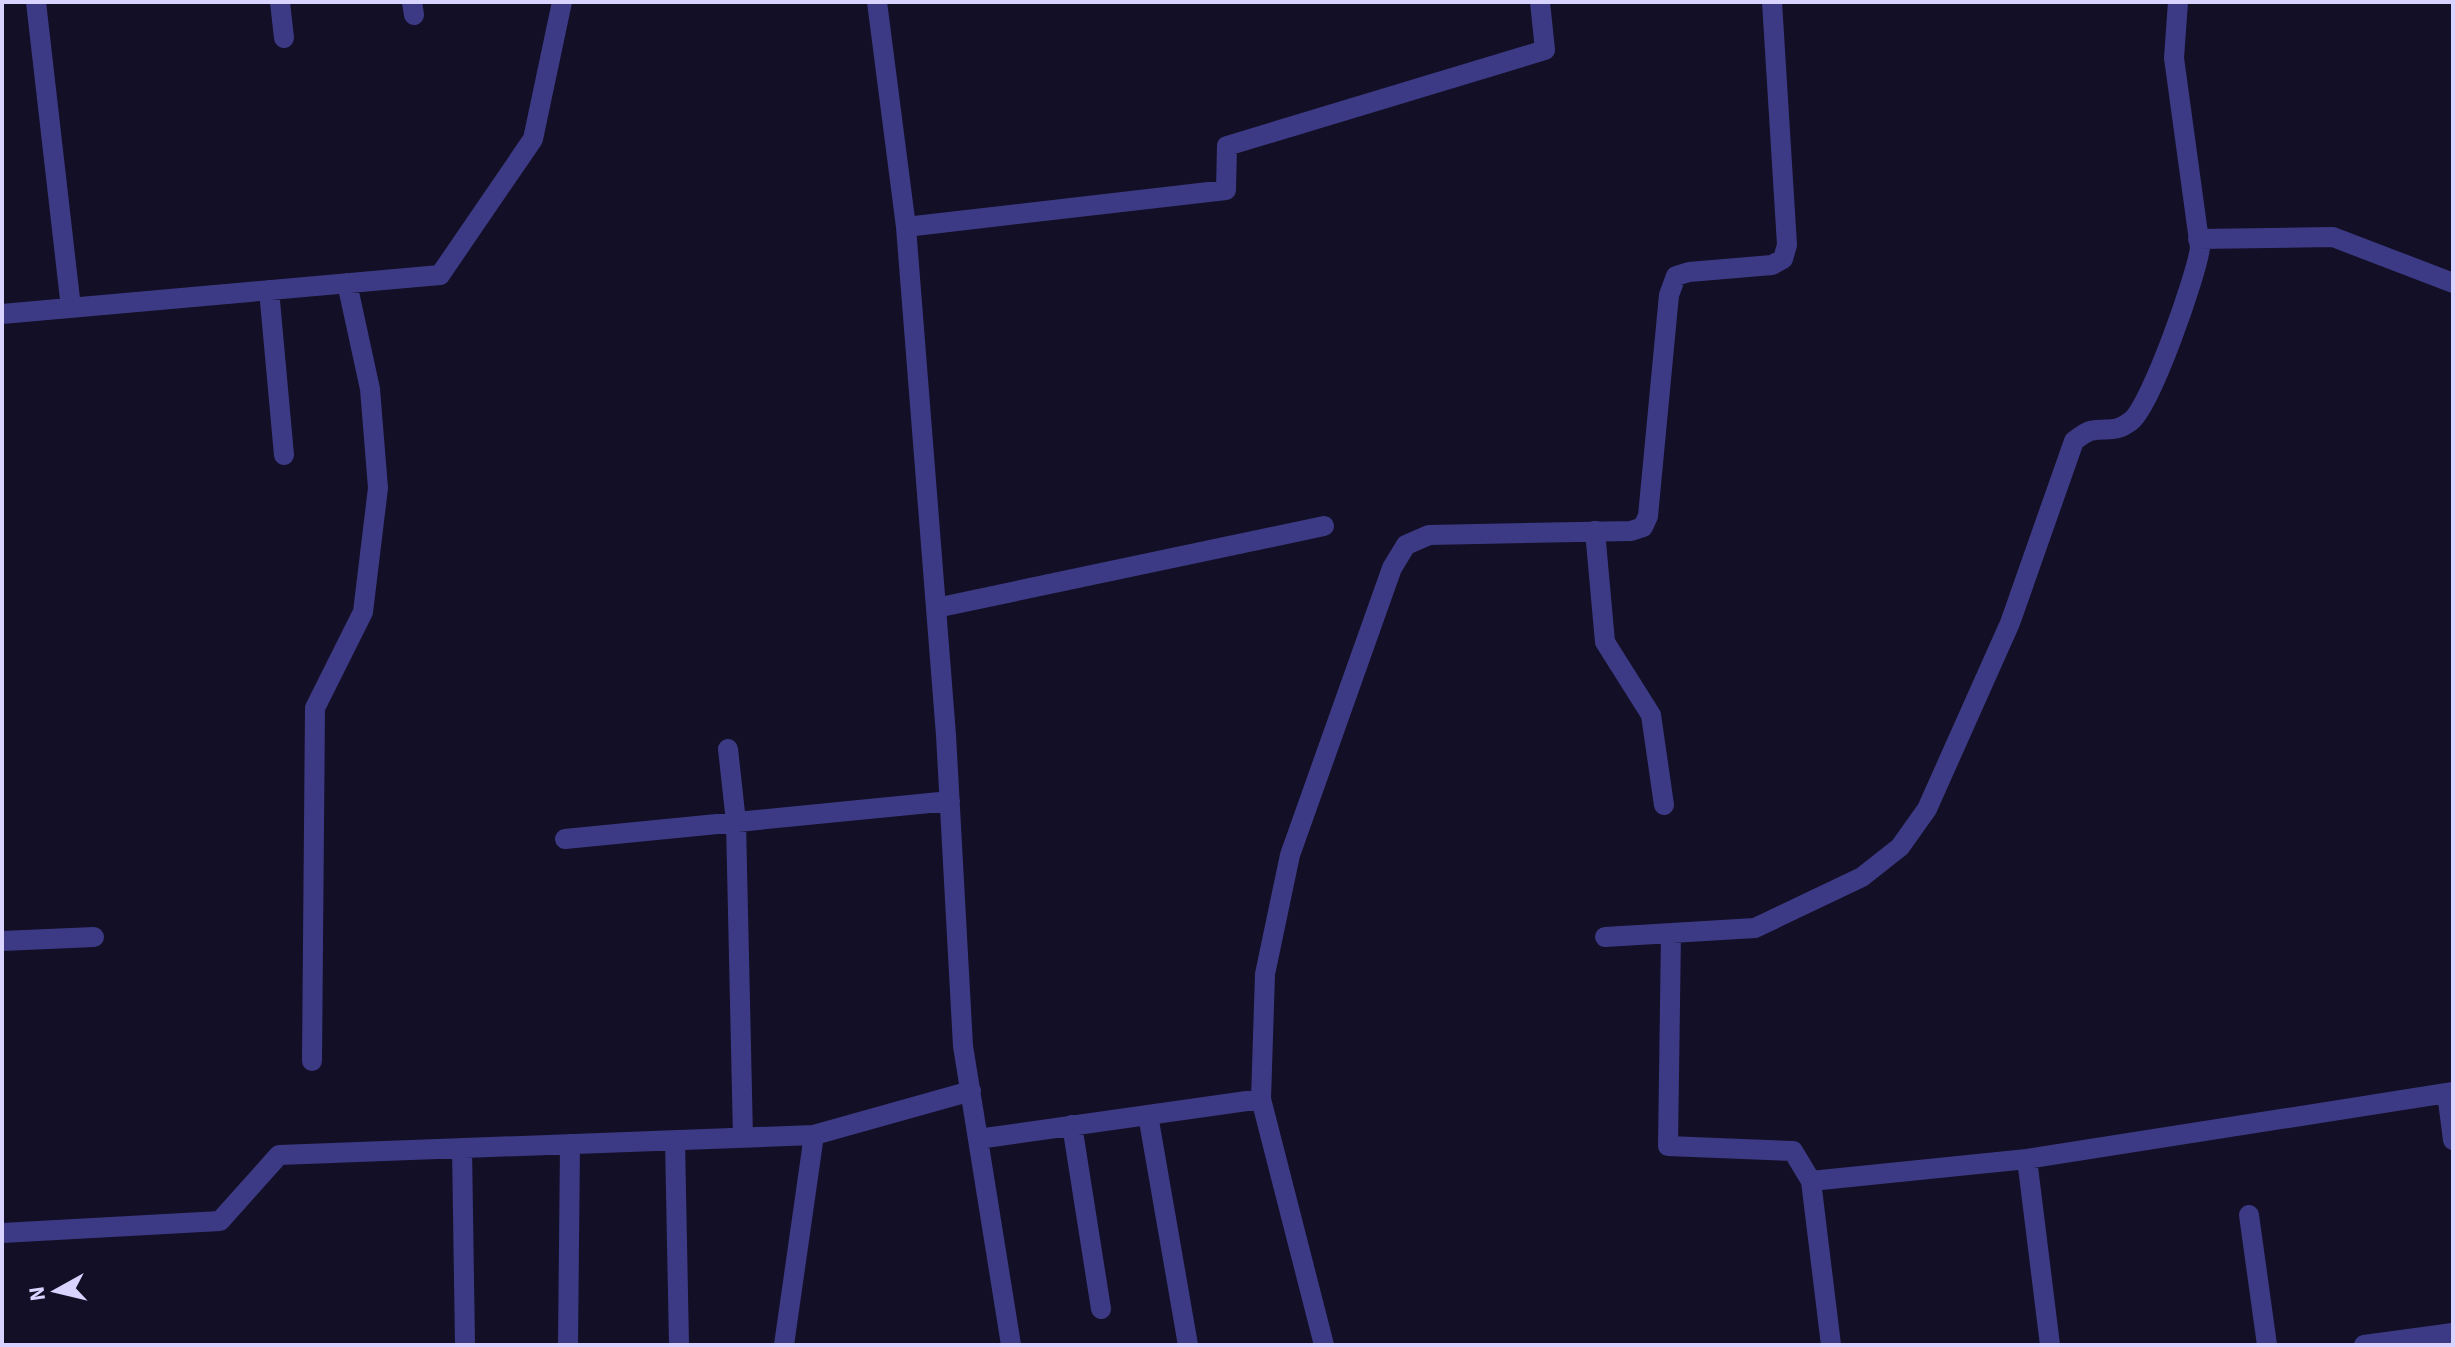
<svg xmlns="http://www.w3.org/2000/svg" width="2455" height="1347" font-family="'Source Sans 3',sans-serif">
<rect width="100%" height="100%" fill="#130f26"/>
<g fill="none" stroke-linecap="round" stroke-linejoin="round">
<path stroke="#3d3a85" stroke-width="20" d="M1148,1115L1188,1345"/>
<path stroke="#3d3a85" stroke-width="20" d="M36,2L71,308
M280,2L284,38
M412,2L414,15
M877,2L906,227L946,735L963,1046L1011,1345
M906,227L1226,190L1227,146L1545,50L1540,2
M2198,239L2333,237L2453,283
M269,290L284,455
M2,314L440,275L533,139L562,2
M1595,531L1605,642L1651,715L1664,805
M936,608L1324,526
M728,749L736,822L743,1138
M565,839L950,801
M1671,933L1668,1146L1793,1151L1811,1181
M1605,937L1755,928L1862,877L1900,847L1927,809L2010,623L2074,441C2078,438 2084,433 2090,431C2107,427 2114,434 2131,421C2151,405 2196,277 2200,248L2174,58L2178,2
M2,941L94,937
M312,1061L315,708L363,612L378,488L370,389L347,283
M2447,1093L2453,1140
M1072,1125L1101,1309
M978,1139L1261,1099
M675,1140L679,1345
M462,1148L465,1345
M2027,1159L2050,1345
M2249,1215L2267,1345
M2,1233L220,1221L279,1155L814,1135L971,1091
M568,1345L570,1144
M784,1345L814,1135
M1324,1345L1261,1099L1265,974L1290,855L1392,568L1406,545L1429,535L1631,531L1643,527L1648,516L1669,295L1676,276L1689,272L1772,265L1783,259L1787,245L1772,2
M1831,1345L1811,1181L2027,1159L2453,1092
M2364,1345L2453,1333"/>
</g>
<rect width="2455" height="1347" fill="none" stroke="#d9d4ff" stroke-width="8"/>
<g transform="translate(56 1291) rotate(262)" stroke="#130f26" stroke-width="6" paint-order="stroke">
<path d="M0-6L14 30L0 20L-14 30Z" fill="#d9d4ff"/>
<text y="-12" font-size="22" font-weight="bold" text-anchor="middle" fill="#d9d4ff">N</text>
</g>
</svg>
